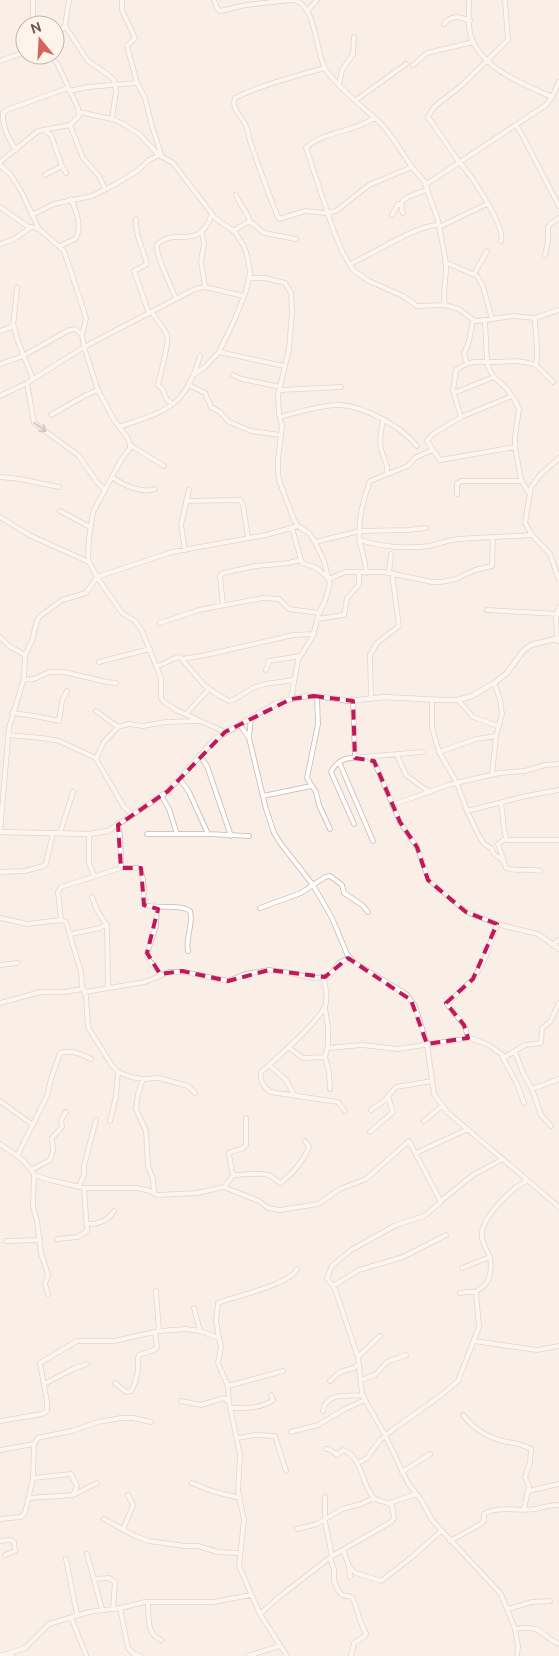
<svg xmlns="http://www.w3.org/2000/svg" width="559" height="1656" font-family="Ubuntu,sans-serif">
<rect width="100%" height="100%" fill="#f9efe6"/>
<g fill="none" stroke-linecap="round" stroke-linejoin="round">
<g stroke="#c9b6ad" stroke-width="5.5">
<path id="minor" d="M122,0V10L135,38L127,46L137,83L145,98L151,123L162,157
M214,0L217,8L220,11L246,5L291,0C317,0 315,54 326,70C338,88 362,106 378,121C392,134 401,152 412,167C416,173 424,179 426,185C429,198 437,213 439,225C441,237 444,250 446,263C447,277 442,290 445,305
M469,0C469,12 467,28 472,39C483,69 525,85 552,97
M307,11L317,0
M444,24C450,15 461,16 470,21
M33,25V0
M65,26L88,61L107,74L114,80L116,91L112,119
M55,37L65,26L69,0
M0,61L25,52
M413,65L427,53L473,42
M324,68C294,77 263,84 235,98C231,110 242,116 246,126C248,131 249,136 250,141C259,167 268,194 279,219L305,211L326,213L336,211L369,185L412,167
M339,85L342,70L353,54L354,37
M69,91L88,87L137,83
M356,100L406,64
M79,112L112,119L122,123L139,134L159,155L173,163L209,210L215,218L235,232L244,246L248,259L250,273L246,291L234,321L219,352L205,367L193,375
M374,118C353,133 323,131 306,148L334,232L343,253L353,270L369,281L403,296L417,306L445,305L459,309L473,320L477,321L514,316L535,318L559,310
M70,125L83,158L99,176L105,189
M516,126L520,131L559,206
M43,130L51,135L62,166L45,175
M16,150C9,139 2,127 3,113L9,109L68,88
M0,162L38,131L70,125L79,116L78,108L57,63L48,55
M0,165L10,174L21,191L39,229L64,251L83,308L86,319L82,335L84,347L98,390L114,420L127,437L130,444V448L121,460L93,512L89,538L88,556L89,562L97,577L122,613L135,621L142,631L161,678V698L163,701L176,710L225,732
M62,166L66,173
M425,185L546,105L552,97L559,82
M236,195C239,205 248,211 250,222
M0,207L27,226L39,229
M403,213C395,197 415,195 426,190
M32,215L54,204L92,196L116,184L137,171L149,160L159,155
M392,215L398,204H401
M136,219C135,235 143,249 147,264L134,271L149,313
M439,227L487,204
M233,231L248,222L252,223L264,233L296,239
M202,233L204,244L201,261L205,287
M501,241C506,227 470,173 459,162L428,117L434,107L462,85L508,40L505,0
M0,244L14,239L30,228
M60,246L75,239C83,227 76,211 71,199
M545,255L548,241V227L550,224L559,218
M445,262L477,276L483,286L492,319
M350,264C371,255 420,223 439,225
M474,274L487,251
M249,278H265L285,283L291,293L292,312L289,349L278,395L279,415L282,426L278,459V471L279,480L294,520L298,526L309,533L315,542L324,561L330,584L325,601L319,613L313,636L298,660L291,699
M176,299C172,288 155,254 157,245C174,226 198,253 212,214
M152,312C156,320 164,327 167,335C170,341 160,375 158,385L163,390L167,400L173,404
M485,321L487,361L489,369L494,377L506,388L514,399L519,409L515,437V447L521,480L529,493
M13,326L17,288
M0,331L14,326L17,339L33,379
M219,352L284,366
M467,363L464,354L469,341L473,320
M0,364L23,356L69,330L75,329L82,335
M536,365L553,382
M233,375L242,379L280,387
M27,383L34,423L78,455L97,482L105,490
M189,385L205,393L211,407L220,412L229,422L251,431L281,435
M280,390L341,387
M454,393L494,377
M0,396L27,383L84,347L195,289L205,287L244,296
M512,396L461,417L433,434L427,441L440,460L515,447
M51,415L86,395L98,390
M280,417C297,413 322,404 340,405C364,406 402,427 417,446
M461,417L453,391L456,370C474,358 478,363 497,362C513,361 520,360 536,365C539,350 535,334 535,318
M383,420C381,430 379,440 381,449C383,458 389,464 387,474
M119,427C166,411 185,408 200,356
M130,445L164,466
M559,458L541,474L531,487L525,523L532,535L550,554L559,580
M0,477L20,479L59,487
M112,477C123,485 142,494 155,489
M457,494V484L461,481H521
M186,501L240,500L243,505L248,537
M60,511L90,527
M0,517L29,535L89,562
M292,528L302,563L317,568L329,579L345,572H384L432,582H441L456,579L475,570L492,566L493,538
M360,540C381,547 407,549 429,546C439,544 448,540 459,539C483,537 508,537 532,535
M315,542L360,531L408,530L426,528
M185,550L181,525L189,490
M366,573C366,562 362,553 360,543C357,524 363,499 370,481L408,466L415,458L432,450
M389,573L391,554
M223,605L220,576L223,573L256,566L289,563L300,560
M487,610L559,614
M317,619L344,615L347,598L359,585V573
M160,623L199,610L263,598L279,599L289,609L319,613
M0,637L9,646L25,655
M557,639L556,617L559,607
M182,659L206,655L293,635L314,634
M99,662L150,649
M157,666C165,664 172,658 180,657L204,685L218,695L229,701L235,699L253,688L265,684L294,680
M266,670L269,661L300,656
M23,680L34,679L49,672H64L107,682L116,683
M317,696L318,724L307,778L316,792L319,805L330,829
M371,699L370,655L377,643L399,626L392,573
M432,700V728L439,752L457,783L467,811L479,836L484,844L491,848L494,854L502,860
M458,700L473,717L498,726
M353,701L355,758
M96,711L118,727L129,724L143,726L166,722L200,721
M12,713L35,716L59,721L62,701L67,691
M186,714L209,689
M240,725L249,738L266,809L274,833L281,844L313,885L332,918L347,954L355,963L406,994L415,1006L427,1044L434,1094L447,1112L559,1207
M118,727L103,743L96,759L124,807L132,814
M8,735L42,738L59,741L96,758
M249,738L251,718
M439,752L476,739L496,736
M199,755L207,766L231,836
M397,755L406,775L429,792
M369,757L374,761L400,822L417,847L429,880L467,912L500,925L538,934L559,949
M339,762L373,841
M492,775L496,736L502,714L500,699L494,683
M180,779L189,792L208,834
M161,795L169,809L177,834
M263,796L311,786
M501,803C503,813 503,833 507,840H559
M392,805L451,784L500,773L525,771L545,765L559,764
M467,811L526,796L559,790
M354,824L331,772C336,763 341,759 351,758L422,752
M118,825C122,839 120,853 121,868
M0,832L9,728L24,678L25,655L32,641L36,624L39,617L62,600L86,593L97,577L172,552L266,535L298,526
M60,833L73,792
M89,834V863L94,876
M147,834H208L249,836
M506,838L498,844L506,868C516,872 528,868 540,871
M0,872L25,871L43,866L46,864L53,833
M92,897L97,910L107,926L108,987
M157,908L156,926L147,953L149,960L160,974
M260,908L301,893L325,877L330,876L342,885L344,893L362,905L368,912
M0,918L27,924L61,920L66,922L81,972L82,986L86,996L88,1027L111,1064L118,1072L131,1077L143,1079L159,1078L188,1086L195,1093
M61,920L58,892L61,887L121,868H138C147,878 142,893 144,905C156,909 181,904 190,911C194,924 185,937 188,951
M71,934L100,928L106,924
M554,946L555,943L559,940
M0,965L18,963
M324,977C325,987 329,1000 324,1008C315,1025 276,1059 261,1072C259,1080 264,1087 270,1092L338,1102L345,1111
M85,992L145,982L169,972H184L228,981L245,974L269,970L290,973L313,978L325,977L331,974L339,963L350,957
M0,1003L40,992H64L83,989
M325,1008L328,1027V1045L325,1057L329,1072L330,1089
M468,1038L465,1026L447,1004L473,979L484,961L497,924
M288,1047L303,1058L325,1057
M328,1048L362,1045L398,1049L470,1038L489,1045L505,1057L525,1045L541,1043L542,1028L550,1022L559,1003
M515,1052L523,1073L532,1089L541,1115L551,1126
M502,1056L517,1084L524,1103
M269,1065L286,1080L294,1095
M143,1079L138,1094L136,1109L146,1131L148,1166L153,1179L154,1193
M532,1089L559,1079
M0,1101L33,1125
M371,1110L385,1100L396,1087L432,1081
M246,1118V1145C241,1152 234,1149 229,1153L232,1172L234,1175C244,1175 258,1172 268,1175C274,1176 276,1182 281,1183C293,1173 304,1161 309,1147L305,1141
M110,1121L116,1096L118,1072
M424,1121L442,1106
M370,1132L393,1112L388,1097
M0,1144L23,1160L34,1174L33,1207L37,1221L41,1253L48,1275L45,1284L48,1294
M416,1153L468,1129
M17,1156L47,1096L51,1079L60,1053C71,1049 82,1054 91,1059
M31,1170L50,1160L53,1151L52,1138L62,1127L61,1120L66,1112
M34,1175L50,1180L84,1188H137L150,1191L157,1195L197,1193L224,1187L259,1201L268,1208L280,1210L318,1204L340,1189L366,1179L409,1141L441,1202L424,1216L396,1225L351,1250L332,1266L327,1278L335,1289L358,1357L362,1393L365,1400L385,1435L408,1483L421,1500L432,1520L501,1594L515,1629L518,1646L517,1656
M79,1186L84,1175V1166L96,1120
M224,1187L234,1175
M442,1200L473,1175L503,1159
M88,1224C99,1224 108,1221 114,1211
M57,1239L78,1237L87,1231L84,1188
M6,1241L40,1240
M462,1268L490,1257
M333,1286L359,1270L403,1257L446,1235
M156,1291L159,1331
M460,1293L467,1292H476
M194,1308L200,1331
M219,1338L216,1321L218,1303C235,1296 290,1285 297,1269
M474,1341L537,1350L559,1346
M358,1357L380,1336
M361,1380L375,1375L387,1362L406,1355
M330,1381L340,1372L354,1368L359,1364
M115,1383L126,1392L131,1391C135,1384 138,1375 138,1367C138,1362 137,1359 139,1355L154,1350L157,1347L155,1332
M44,1384L75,1368L87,1364
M228,1386L283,1371
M181,1401L201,1405L224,1398L229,1402
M231,1408C244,1408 261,1409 273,1400L271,1395
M323,1411C326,1391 349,1397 363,1395
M463,1415C473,1428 487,1437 503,1441C513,1443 522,1444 531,1449L530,1463L525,1477L529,1486L524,1509
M0,1421L42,1414L47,1411V1402L40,1363L77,1341H114L159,1331L186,1329L200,1331L219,1338L221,1347L218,1363L228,1386L229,1402L240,1455L238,1491L244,1520L239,1566L260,1614L287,1656
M291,1432L318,1425L345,1409L365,1400
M237,1438L256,1435L275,1436L286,1471
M0,1450L34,1444L38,1438L42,1437L72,1431L98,1422L121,1418H133L151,1422
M358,1463L367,1458L380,1440L391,1431L440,1396L458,1381L479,1327L476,1292C479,1289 485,1286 487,1282C491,1276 492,1262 489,1255C487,1250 482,1243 482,1237C479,1220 513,1186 527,1181
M402,1472L430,1454
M33,1478L71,1474L77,1486L74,1493
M192,1483L212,1491L240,1498
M528,1491L559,1484
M325,1497V1522L332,1556
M29,1498L73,1495L97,1483
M390,1503L416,1494
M0,1519L21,1517L25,1513L33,1478L34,1444
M104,1519L135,1536L149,1541L185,1546H198L218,1552L239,1553
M297,1529L317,1524L342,1509L361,1504L374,1498
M123,1530L133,1505L128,1495
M0,1541L11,1540L14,1542L15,1551L5,1555
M450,1541L481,1524L484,1520V1514C499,1505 519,1512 535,1509C545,1507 548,1505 559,1505
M343,1550L349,1566L350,1577
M87,1554L102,1609
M330,1558L334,1569V1581L338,1590L342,1595L352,1597C358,1609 359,1622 366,1633L365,1636L354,1643L351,1656
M66,1559L77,1615
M349,1567L356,1573L381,1581L412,1557L441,1531
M94,1579L109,1578L115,1582L113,1609
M148,1602C149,1616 146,1634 161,1640
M120,1608L128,1648L134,1654L140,1656
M508,1609L532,1602L550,1601
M260,1614L279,1597L332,1556L391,1522L394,1518L392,1505C386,1501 378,1502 373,1497C361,1483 362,1456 343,1450L337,1455L329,1449H326
M71,1617L86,1655
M515,1629C545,1625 537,1634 559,1644
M7,1654L25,1648L49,1624L89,1612L120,1608L145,1602H213L251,1595
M0,1655L7,1654L12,1656
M248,1656L279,1646"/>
</g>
<g stroke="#c9b6ad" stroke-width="6">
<path id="tertiary" d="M0,832L89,834L108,831L168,791L215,739L275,704L291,699L308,696H319L349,701L384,697L441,700H458L472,696L494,683L507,673L523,651L531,645L555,639L559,641"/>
</g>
<use href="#minor" stroke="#fff" stroke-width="4"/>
<use href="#tertiary" stroke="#fff" stroke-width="4.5"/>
</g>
<defs><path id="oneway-shaft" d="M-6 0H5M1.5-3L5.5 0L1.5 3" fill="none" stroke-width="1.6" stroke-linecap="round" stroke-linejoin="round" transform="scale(1.25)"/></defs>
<use stroke="#a99995" href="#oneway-shaft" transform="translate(40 427) rotate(35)"/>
<path d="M0 0H559V1656H0ZM314,696L353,701L355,758L374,761L400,822L417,847L428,880L466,912L497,924L473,979L446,1003L464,1025L468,1038L427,1044L411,1000L348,958L325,977L269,970L228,981L182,971L160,974L147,953L158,909L144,905L141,868H121L118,825L168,791L225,732L291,699Z" fill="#f9efe6" fill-opacity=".55" fill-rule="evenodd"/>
<path fill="none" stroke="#c2185b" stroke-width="4" stroke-dasharray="10 6" stroke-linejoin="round" d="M314,696L353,701L355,758L374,761L400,822L417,847L428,880L466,912L497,924L473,979L446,1003L464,1025L468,1038L427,1044L411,1000L348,958L325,977L269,970L228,981L182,971L160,974L147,953L158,909L144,905L141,868H121L118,825L168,791L225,732L291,699Z"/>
<g transform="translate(40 40) rotate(342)"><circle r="24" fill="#fdf4eb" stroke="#c4b4ac"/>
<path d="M0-4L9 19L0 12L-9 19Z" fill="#d4655a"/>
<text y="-8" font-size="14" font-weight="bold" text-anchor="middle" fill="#6f554e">N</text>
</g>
</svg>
